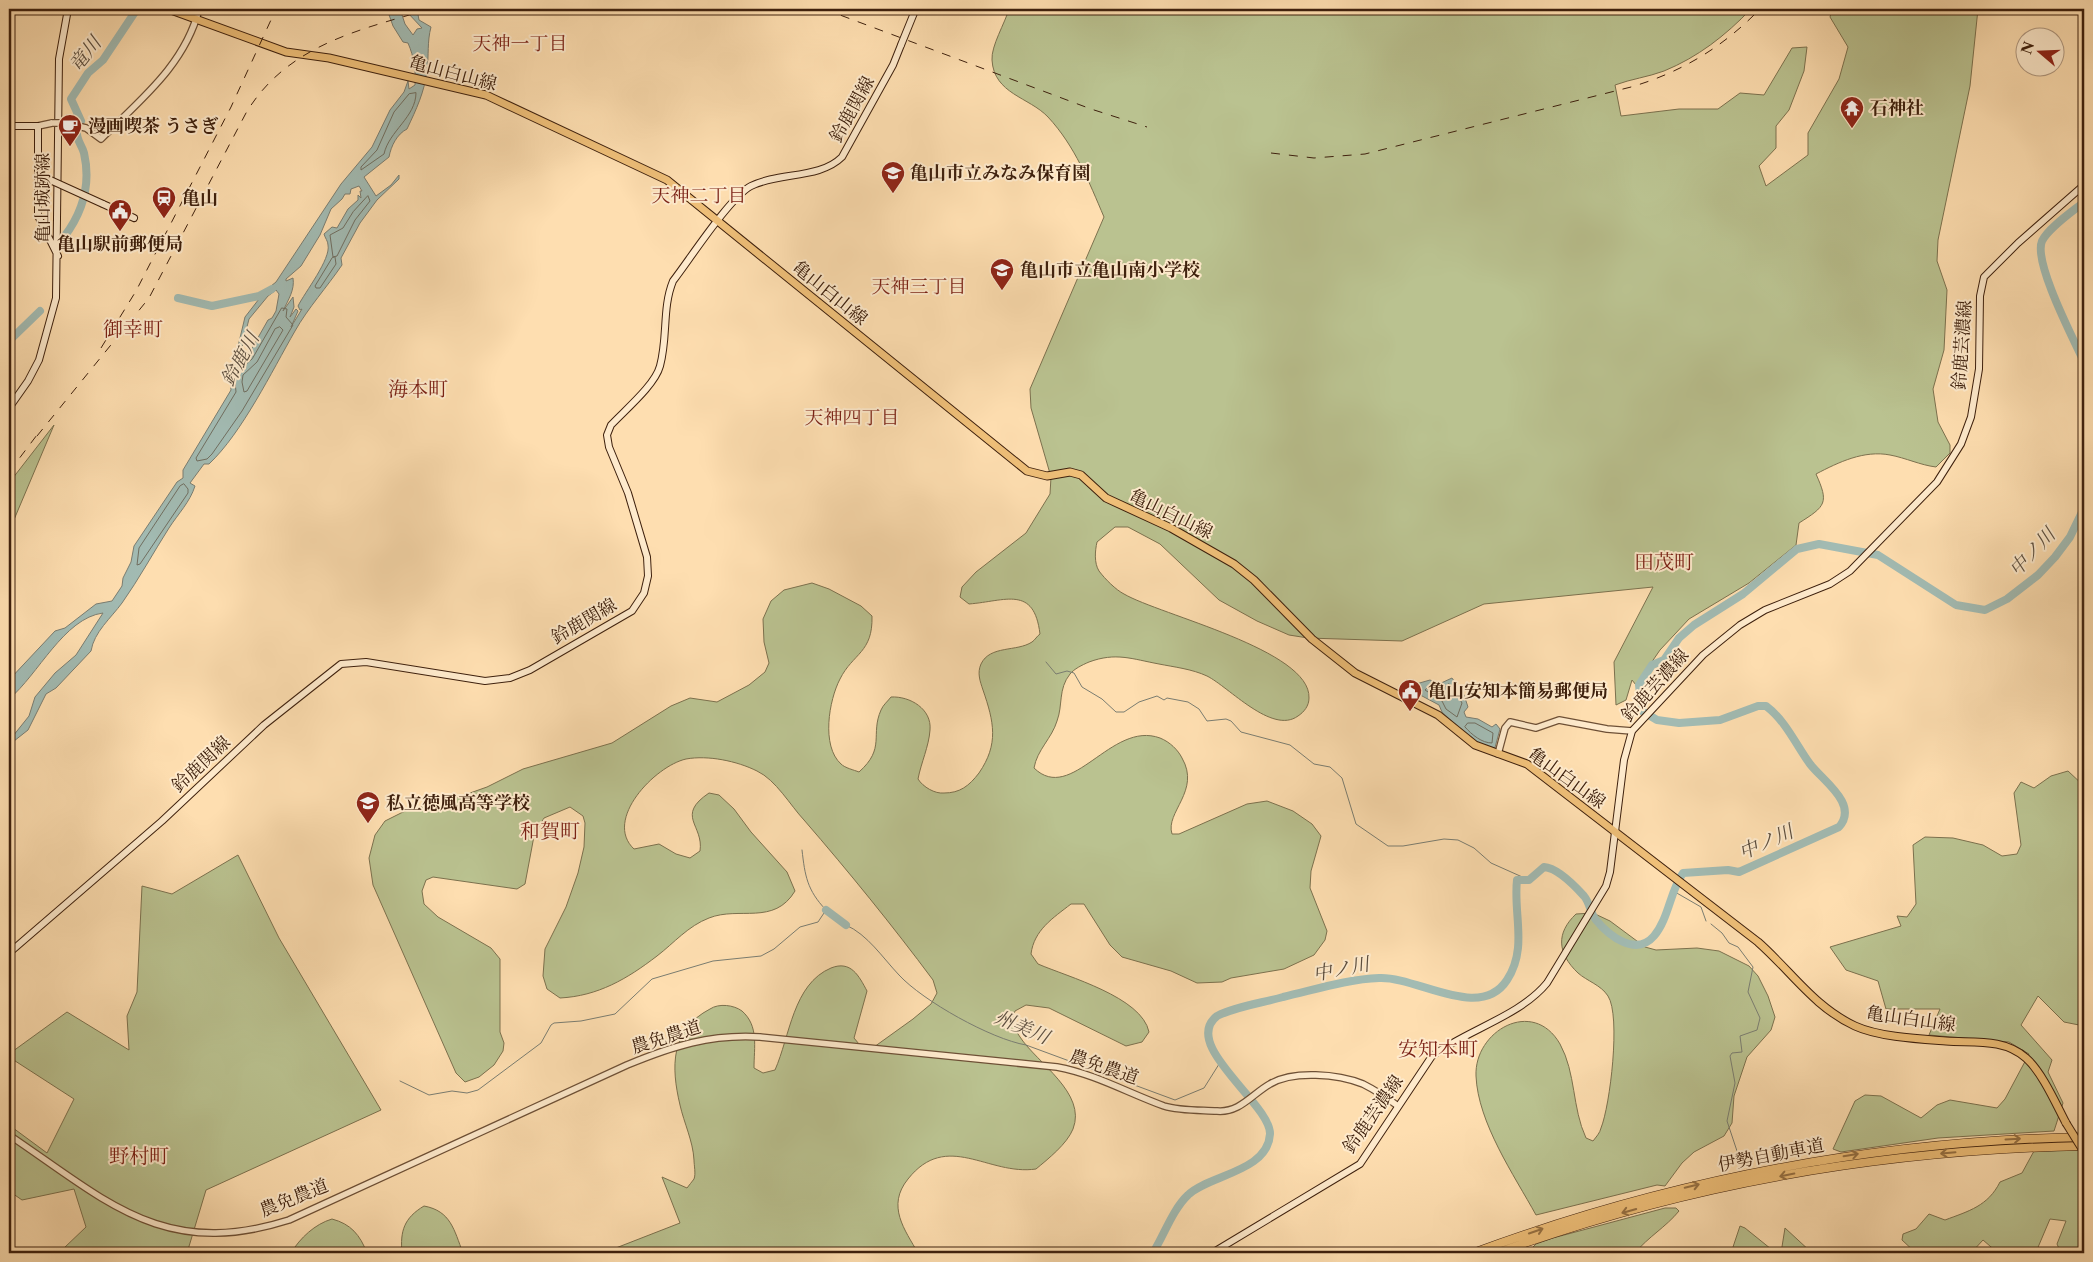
<svg xmlns="http://www.w3.org/2000/svg" width="2093" height="1262" font-family="'Libre Caslon Text','Noto Serif JP',serif">
<rect width="100%" height="100%" fill="#fedeb0"/>
<filter id="stains"><feTurbulence type="fractalNoise" baseFrequency=".004" numOctaves="4"/><feColorMatrix values="0 0 0 0 .2 0 0 0 0 .09 0 0 0 0 .02 0 0 0 .5 -.17"/></filter>
<radialGradient id="worn" r=".72"><stop offset=".6" stop-color="#630" stop-opacity="0"/><stop offset="1" stop-color="#630" stop-opacity=".3"/></radialGradient>
<path fill="#bac290" stroke="#7c714e" d="M1009,9H1751C1725,36 1698,57 1664,71C1648,77 1631,79 1615,85L1621,116L1679,109H1718L1740,93L1764,95L1792,48L1807,47L1804,71L1789,110L1776,126V148L1759,166L1766,186L1808,155V133L1839,79L1848,47L1830,17L1832,9H1978L1970,86L1938,240L1937,261L1947,290L1944,350L1933,389L1938,422L1950,445V453L1936,467C1920,465 1906,458 1890,455C1864,450 1839,462 1816,474C1829,503 1826,506 1799,523L1796,545L1749,583L1689,619L1660,650L1636,685L1632,680L1626,700L1616,705L1614,662L1653,587L1484,604L1402,641L1308,638L1289,635L1257,621L1219,600L1160,544L1128,527H1115L1097,542C1095,551 1094,563 1099,571C1105,579 1116,590 1124,594C1160,615 1311,650 1309,698C1309,706 1304,712 1298,716C1272,735 1229,687 1207,676C1192,669 1174,667 1159,664C1132,659 1116,652 1089,662C1082,665 1074,669 1070,674C1058,689 1063,705 1057,721C1052,738 1037,750 1034,768C1072,805 1111,720 1160,738C1170,742 1178,750 1182,758C1201,791 1165,812 1172,834H1179L1247,804L1267,801L1293,811L1312,824L1321,836L1311,871L1310,888L1327,931L1325,940L1314,955L1284,969L1231,978L1222,982L1197,983L1171,971L1122,957L1110,945L1084,904H1071C1053,918 1034,930 1031,954L1038,964C1068,977 1142,997 1149,1032L1142,1042L1126,1046L1049,1008L1026,1005L1015,1011L1012,1019C1014,1025 1016,1032 1020,1037C1037,1063 1087,1093 1073,1129C1067,1144 1048,1159 1036,1169C988,1176 947,1130 908,1179C886,1206 905,1230 918,1253H603L680,1223L662,1177L687,1188C689,1185 692,1182 694,1179C696,1174 694,1165 694,1160C693,1141 684,1123 680,1105C671,1067 670,1030 710,1009C719,1003 734,1005 742,1011C759,1026 754,1047 754,1068L763,1073L775,1070C790,1036 793,984 831,968C851,960 859,976 867,991L854,1038L859,1044L874,1047L913,1019L931,1004L937,993L933,980C892,925 849,872 804,820C790,805 776,780 757,771C737,761 708,755 686,759C655,766 603,820 634,849L659,844L676,854L690,858L700,851C704,825 675,816 709,793L719,795L734,809L751,832L787,872L795,891C774,926 739,906 709,918C688,926 674,943 657,956C627,979 598,996 560,998L547,989L543,976L545,949L566,907L578,873L584,847L585,823L583,816L570,807L544,818L534,836L525,884L517,889L433,877L426,880L422,891L424,904L438,917L491,948L500,959V1032L504,1043L503,1051L494,1065L479,1077L465,1082L456,1073L373,885L369,858L375,835L385,821L405,811L453,799L487,787L523,769L612,743L671,706L690,698L717,702L749,685L765,672L769,663L764,642L763,619L771,601L784,590L812,583L829,589L861,606L872,616C873,653 853,653 840,679C829,700 821,746 841,764C845,768 854,770 859,772C886,748 870,735 881,710C883,705 888,701 891,697C910,696 932,709 930,730C929,746 921,763 918,779C923,787 935,794 944,793C960,793 969,786 979,773C999,744 994,722 983,690C980,681 977,673 981,664C990,645 1017,652 1032,642C1035,640 1037,636 1040,634C1034,585 1006,601 969,604L960,597L962,587L976,572L1026,533L1050,494L1051,477L1031,408L1030,389L1104,217C1089,182 1075,146 1048,117C1029,97 994,94 992,60C991,46 1005,23 1009,9Z
M54,425L13,522L9,531V483Z
M2068,771L2084,786V1026L2064,1022L2038,996L2021,1025L2052,1060L2048,1072L2063,1103L2054,1131L1938,1138L1841,1152L1833,1149L1855,1101L1865,1095L1881,1096L1921,1118L1937,1105L1950,1100L1997,1108L2005,1099L2029,1054L2009,1042L1929,1035L1940,1009H1886L1878,981L1846,970L1830,947L1901,926L1897,916L1907,917L1916,904L1913,845L1925,837L1953,838L1983,845L2002,856L2017,854L2021,845L2014,793L2021,782L2034,788L2051,776Z
M238,855L279,938L381,1110L206,1190L187,1253H72L64,1248L86,1227L74,1189L22,1200L9,1191V1125L47,1153L74,1099L9,1057V1054L67,1012L129,1050L127,1016L137,992L142,886L172,894Z
M1593,913L1610,921L1645,947L1656,950L1697,948L1719,951L1749,966L1758,976L1768,996L1775,1017L1771,1030L1747,1057L1734,1096L1732,1123L1724,1136L1694,1152L1682,1163L1665,1186L1657,1185L1536,1215C1514,1175 1478,1123 1476,1076C1474,1031 1533,997 1560,1044C1576,1073 1572,1108 1586,1138L1593,1141C1596,1137 1600,1133 1601,1128C1610,1106 1621,1016 1608,996C1601,985 1587,981 1578,973C1557,953 1556,933 1576,914Z
M2078,1150L2084,1159V1253H2061L2057,1244L2066,1221L2050,1219L2036,1252L1998,1253L1983,1240L1971,1253H1916L1902,1240L1903,1234L1916,1229L1929,1214L1945,1220C1969,1211 1988,1206 2000,1182L2022,1173L2034,1151Z
M424,1206C451,1211 454,1230 463,1253H402C400,1231 404,1218 424,1206Z
M1665,1208H1676L1679,1211C1666,1227 1648,1237 1635,1253H1527L1536,1244L1553,1238Z
M332,1219C351,1224 360,1235 367,1253H291C300,1238 315,1224 332,1219Z
M1740,1226L1745,1228L1776,1253H1731Z
M1785,1228L1811,1252L1837,1248L1842,1253H1781Z"/>
<path fill="#a2bbb3" stroke="#7a7d71" fill-rule="evenodd" d="M387,9H400L405,24L413,35L417,29L422,28L407,12L409,9H417L419,20L431,27C427,42 429,55 427,70C425,91 416,110 407,129C397,134 391,146 389,157L364,177L376,196L391,185L399,175V179L377,200L360,223L341,258L342,265C327,287 308,308 295,331C272,371 242,433 209,464H204L190,483L195,486C190,502 178,514 169,528C153,553 139,579 122,603C111,618 94,632 91,651L56,688L46,694L28,730L9,745V741L29,716L35,697L55,673L76,655L103,613C64,618 38,675 9,699V680L55,631L65,628L96,604L112,601L122,586L123,578L131,562L134,546L177,482L183,478V470L231,390L230,380L245,317L266,290L276,282L341,184L372,147L390,110L404,92L408,81L409,89L415,85C416,70 414,57 408,43L403,42L393,26ZM359,186L362,191H360L361,198L358,195V200L348,209L337,228L332,227L324,234C325,238 328,241 328,245C331,259 305,292 298,306L300,310L302,309L291,327L298,311L296,309L290,317L294,307L293,297L283,311C288,300 295,290 293,278L286,281V279L301,266L320,235L331,209L342,199L345,194H350L351,189ZM276,290L279,294L276,311L272,318L268,320L247,357H245L237,366L249,319L268,296Z
M1452,678L1464,695L1468,707L1464,712L1466,717L1478,719L1492,727L1496,724L1500,729L1494,751L1480,745L1465,734L1442,712L1439,705L1409,689V686L1430,680L1439,684Z"/>
<g fill="none" stroke-linecap="round" stroke-linejoin="round">
<path stroke="#706e60" stroke-width="1" d="M416,93C416,117 389,131 384,154L361,170V167L377,150L394,112L409,94Z
M368,196L370,201L355,220L337,256L333,257L330,235L343,228L353,212Z
M335,257L336,264L320,288H316L315,286L332,258Z
M282,308L287,309L286,317L293,325L242,411L212,454L207,459L197,461L196,458L236,392L235,381L238,371L252,359Z
M280,327L283,330L247,391L244,392L242,382L243,375L257,362L275,329Z
M184,484L188,489V493L140,564L137,565L139,548L180,486Z
M1449,684L1452,686L1462,703L1457,717L1446,709L1442,701L1425,690L1430,685L1441,689Z
M1468,723H1475L1493,733L1492,743C1482,743 1472,735 1465,727Z"/>
<path stroke="#7a7d71" stroke-width="1" d="M2083,509L2084,510
M1046,662L1056,674L1067,671L1074,673L1082,687L1102,699L1116,712H1124L1139,702L1157,696L1164,700L1167,698L1188,702L1199,709L1207,721L1226,719L1231,721L1241,732L1290,745L1314,764L1330,767L1342,778L1356,824L1388,846H1403L1444,839L1458,840L1474,848L1491,863L1529,880
M1675,892L1701,907L1706,921
M1711,924L1722,933L1729,943L1738,947L1753,967L1748,992L1760,1018L1757,1030L1740,1036L1742,1052L1732,1053L1730,1056L1735,1083L1727,1121L1737,1151
M846,925C868,935 882,957 899,975C923,1001 991,1039 1026,1045L1175,1100L1204,1088L1221,1061
M400,1081L429,1095L452,1091L467,1093L478,1090L541,1043L551,1025L554,1023L581,1021L615,1014L652,979L713,961L761,956L774,949L800,927L818,922L826,910C807,890 805,876 802,850"/>
<path stroke="#a2bbb3" stroke-width="8" d="M81,121L71,99L88,73L103,60L137,9
M2084,202C2073,211 2048,228 2042,241C2033,262 2074,340 2084,362
M64,237C83,212 91,184 84,153C82,145 76,140 77,131
M178,298L212,306L259,296L272,289
M9,341L40,311
M826,910L846,925
M1153,1253C1164,1235 1173,1209 1188,1195C1208,1175 1268,1172 1270,1134C1271,1104 1180,1045 1217,1016C1237,1006 1262,1003 1283,997C1314,990 1348,979 1379,978C1417,976 1480,1022 1507,980C1528,948 1513,914 1517,880H1529L1544,867C1558,868 1575,886 1584,896C1590,903 1590,913 1596,920C1609,936 1636,957 1654,936C1669,918 1670,891 1683,873L1728,870L1739,872L1839,827C1859,804 1823,781 1810,764C1796,745 1786,721 1766,706H1758L1720,720L1679,723L1657,720L1642,711L1639,685L1652,665L1664,660L1679,638L1694,625L1743,594L1797,549L1819,544L1878,555L1956,605L1985,610L2007,599L2038,575L2055,557L2070,537L2084,508"/>
<g stroke="#6e5036" stroke-width="8">
<path id="tertiary" d="M64,123L86,128L101,139C140,100 185,65 199,9
M38,126L52,123
M1498,754L1505,728L1510,722L1536,728L1559,720L1607,729L1632,731
M9,1135C107,1201 163,1260 289,1220L627,1065C673,1046 710,1034 760,1037L1057,1067C1095,1074 1128,1093 1164,1106C1180,1111 1201,1110 1217,1111C1240,1113 1252,1094 1270,1084C1293,1070 1338,1074 1363,1084C1375,1090 1387,1098 1398,1106"/>
</g>
<g stroke="#3e200d" stroke-width="8">
<path id="secondary" d="M9,126H38V216L58,256
M103,204L134,218
M9,408L28,381L39,360L56,298L59,59L68,9
M9,953L162,821L264,725L341,664L366,662L485,681L510,678L530,670L632,611L644,593L648,576L647,557L628,493L609,447L607,435L611,425C625,410 655,385 660,366C668,337 662,308 673,281C690,259 730,197 751,186C779,172 820,179 842,157L893,65L901,45
M1212,1253L1360,1164L1432,1056C1467,1030 1520,1016 1547,983L1606,886L1610,872L1624,760L1632,731L1703,655L1740,625L1765,610L1830,584L1850,571L1937,482L1961,444L1971,417L1979,369L1980,296L1984,277L2018,243L2084,185"/>
</g>
<g stroke="#3e200d" stroke-width="9">
<path id="primary" d="M168,9L286,52L329,58L486,95L667,180L1027,471L1047,476L1070,472L1081,475L1106,498L1171,528L1234,564L1254,580L1312,639L1355,673L1438,715L1475,745L1527,764L1758,942C1791,971 1814,1007 1855,1026C1879,1037 1919,1039 1946,1041C1973,1043 2004,1038 2026,1058C2042,1072 2056,1104 2066,1123"/>
</g>
<g stroke="#3e200d" stroke-width="9">
<path id="motorway" d="M1473,1253C1670,1180 1874,1141 2084,1137
M1497,1253C1685,1184 1885,1150 2084,1146"/>
</g>
<use href="#tertiary" stroke="#feeacc" stroke-width="5.5"/>
<use href="#secondary" stroke="#feeacc" stroke-width="6"/>
<use href="#primary" stroke="#efbf78" stroke-width="7"/>
<use href="#motorway" stroke="#efbf78" stroke-width="8"/>
<path stroke="#3e200d" stroke-width="1" stroke-dasharray="9 9" stroke-linecap="butt" d="M824,9L1091,109L1147,127
M1271,153L1314,158L1365,154L1631,87C1682,72 1723,47 1760,9
M101,348L136,291L231,107L276,9
M37,436L149,298L246,113C287,45 359,30 430,9
M9,472L40,431"/>
<g stroke="#6e5036" stroke-width="8" stroke-linecap="butt">
<path id="tertiary-bridge" d="M52,123H64"/>
</g>
<g stroke="#3e200d" stroke-width="8" stroke-linecap="butt">
<path id="secondary-bridge" d="M901,45L914,13
M48,179L103,204"/>
</g>
<g stroke="#3e200d" stroke-width="9" stroke-linecap="butt">
<path id="primary-bridge" d="M2066,1123L2084,1152"/>
</g>
<use href="#tertiary-bridge" stroke="#feeacc" stroke-width="5.5"/>
<use href="#secondary-bridge" stroke="#feeacc" stroke-width="6"/>
<use href="#primary-bridge" stroke="#efbf78" stroke-width="7"/>
</g>
<defs><path id="oneway-shaft" d="M-6 0H5M1.5-3L5.5 0L1.5 3" fill="none" stroke-width="1.6" stroke-linecap="round" stroke-linejoin="round" transform="scale(1.25)"/></defs>
<g stroke="#967042">
<use href="#oneway-shaft" transform="translate(2013 1139) rotate(-3)"/>
<use href="#oneway-shaft" transform="translate(1948 1153) rotate(175)"/>
<use href="#oneway-shaft" transform="translate(1851 1155) rotate(-9)"/>
<use href="#oneway-shaft" transform="translate(1787 1175) rotate(169)"/>
<use href="#oneway-shaft" transform="translate(1692 1186) rotate(-13)"/>
<use href="#oneway-shaft" transform="translate(1629 1211) rotate(164)"/>
<use href="#oneway-shaft" transform="translate(1536 1231) rotate(-19)"/>
</g>
<defs>
<g id="temple-pin" transform="scale(1.25)"><path d="M0 17L-7.5 6A9.5 9.5 0 1 1 7.5 6Z" fill="#8f2418" stroke="#feeacc"/><path d="M0-6L5-2H3V0L6.5 2.5H4V6H1.5V3h-3V6H-4V2.5H-6.5L-3 0V-2H-5Z" fill="#fff"/></g>
<g id="cafe-pin" transform="scale(1.25)"><path d="M0 17L-7.5 6A9.5 9.5 0 1 1 7.5 6Z" fill="#8f2418" stroke="#feeacc"/><path d="M-5.5-4.5H6V0H3Q3 3.5 0 3.5H-2.5Q-5.5 3.5-5.5 0ZM3-3.2v2h1.7v-2ZM-6 4.5H4V6H-6Z" fill="#fff"/></g>
<g id="school-pin" transform="scale(1.25)"><path d="M0 17L-7.5 6A9.5 9.5 0 1 1 7.5 6Z" fill="#8f2418" stroke="#feeacc"/><path d="M0-5L7-2L0 1L-7-2ZM-4 1L0 2.5L4 1V4Q0 6-4 4Z" fill="#fff"/></g>
<g id="station-pin" transform="scale(1.25)"><path d="M0 17L-7.5 6A9.5 9.5 0 1 1 7.5 6Z" fill="#8f2418" stroke="#feeacc"/><path d="M-3-6H3Q5-6 5-4V2Q5 4 3 4L4.5 6H3L1.5 4h-3L-3 6H-4.5L-3 4Q-5 4-5 2V-4Q-5-6-3-6ZM-3.5-4v3h7v-3ZM-3.5 1v1.5H-2V1ZM2 1v1.5H3.5V1Z" fill="#fff"/></g>
<g id="civic-pin" transform="scale(1.25)"><path d="M0 17L-7.5 6A9.5 9.5 0 1 1 7.5 6Z" fill="#8f2418" stroke="#feeacc"/><path d="M-.6-6.5H3V-4.5H.6V-3L4-1V1h2V6H-6V1h2V-1L-.6-3ZM-1.2 2.5V6h2.4V2.5Z" fill="#fff"/></g>
</defs>
<g fill-rule="evenodd">
<use href="#temple-pin" x="1852" y="108"/>
<use href="#cafe-pin" x="70" y="126"/>
<use href="#school-pin" x="893" y="173"/>
<use href="#station-pin" x="164" y="198"/>
<use href="#civic-pin" x="120" y="211"/>
<use href="#school-pin" x="1002" y="270"/>
<use href="#civic-pin" x="1410" y="691"/>
<use href="#school-pin" x="368" y="803"/>
</g>
<g text-anchor="middle" dominant-baseline="central" stroke-width="4" stroke-linejoin="round" paint-order="stroke">
<g font-size="18" fill="#3e200d" stroke="#feeacc">
<text transform="translate(453 73) rotate(15)">亀山白山線</text>
<text transform="translate(852 109) rotate(-61)">鈴鹿関線</text>
<text transform="translate(43 198) rotate(-90)">亀山城跡線</text>
<text transform="translate(830 293) rotate(39)">亀山白山線</text>
<text transform="translate(1962 345) rotate(-86)">鈴鹿芸濃線</text>
<text transform="translate(1171 514) rotate(26)">亀山白山線</text>
<text transform="translate(584 621) rotate(-30)">鈴鹿関線</text>
<text transform="translate(1655 685) rotate(-48)">鈴鹿芸濃線</text>
<text transform="translate(201 764) rotate(-43)">鈴鹿関線</text>
<text transform="translate(1567 778) rotate(36)">亀山白山線</text>
<text transform="translate(1911 1019) rotate(8)">亀山白山線</text>
<text transform="translate(666 1037) rotate(-18)">農免農道</text>
<text transform="translate(1104 1067) rotate(19)">農免農道</text>
<text transform="translate(1373 1114) rotate(-55)">鈴鹿芸濃線</text>
<text transform="translate(1771 1155) rotate(-11)">伊勢自動車道</text>
<text transform="translate(294 1198) rotate(-22)">農免農道</text>
</g>
<g font-size="18" font-weight="bold" fill="#3e200d" stroke="#feeacc" text-anchor="start">
<text x="1870" y="108">石神社</text>
<text x="88" y="126">漫画喫茶 うさぎ</text>
<text x="910" y="173">亀山市立みなみ保育園</text>
<text x="182" y="198">亀山</text>
<text x="120" y="244" text-anchor="middle">亀山駅前郵便局</text>
<text x="1020" y="270">亀山市立亀山南小学校</text>
<text x="1428" y="691">亀山安知本簡易郵便局</text>
<text x="386" y="803">私立徳風高等学校</text>
</g>
<g font-size="19" fill="#7a1f14" stroke="#feeacc">
<text x="520" y="43">天神一丁目</text>
<text x="699" y="195">天神二丁目</text>
<text x="919" y="286">天神三丁目</text>
<text x="852" y="417">天神四丁目</text>
</g>
<g font-size="19" font-style="italic" fill="#5c4e3f" stroke="#feeacc">
<text transform="translate(85 54) rotate(-51)">竜川</text>
<text transform="translate(240 359) rotate(-61)">鈴鹿川</text>
<text transform="translate(2032 552) rotate(-47)">中ノ川</text>
<text transform="translate(1766 842) rotate(-24)">中ノ川</text>
<text transform="translate(1341 969) rotate(-11)">中ノ川</text>
<text transform="translate(1022 1027) rotate(23)">州美川</text>
</g>
<g font-size="20" fill="#7a1f14" stroke="#feeacc">
<text x="133" y="329">御幸町</text>
<text x="418" y="389">海本町</text>
<text x="1664" y="562">田茂町</text>
<text x="550" y="831">和賀町</text>
<text x="1438" y="1049">安知本町</text>
<text x="139" y="1156">野村町</text>
</g>
</g>
<rect width="2093" height="1262" fill="none" stroke="#fedeb0" stroke-width="30"/>
<rect x="10" y="10" width="2073" height="1242" fill="none" stroke="#3e200d" stroke-width="2.5"/>
<rect x="15" y="15" width="2063" height="1232" fill="none" stroke="#3e200d"/>
<g transform="translate(2040 52) rotate(289)"><circle r="24" fill="#feeacc" stroke="#b19980"/>
<path d="M0-4L9 19L0 12L-9 19Z" fill="#8f2418"/>
<text y="-8" font-size="14" font-weight="bold" text-anchor="middle" fill="#3e200d">N</text>
</g>
<rect width="100%" height="100%" filter="url(#stains)"/>
<rect width="100%" height="100%" fill="url(#worn)"/>
</svg>
